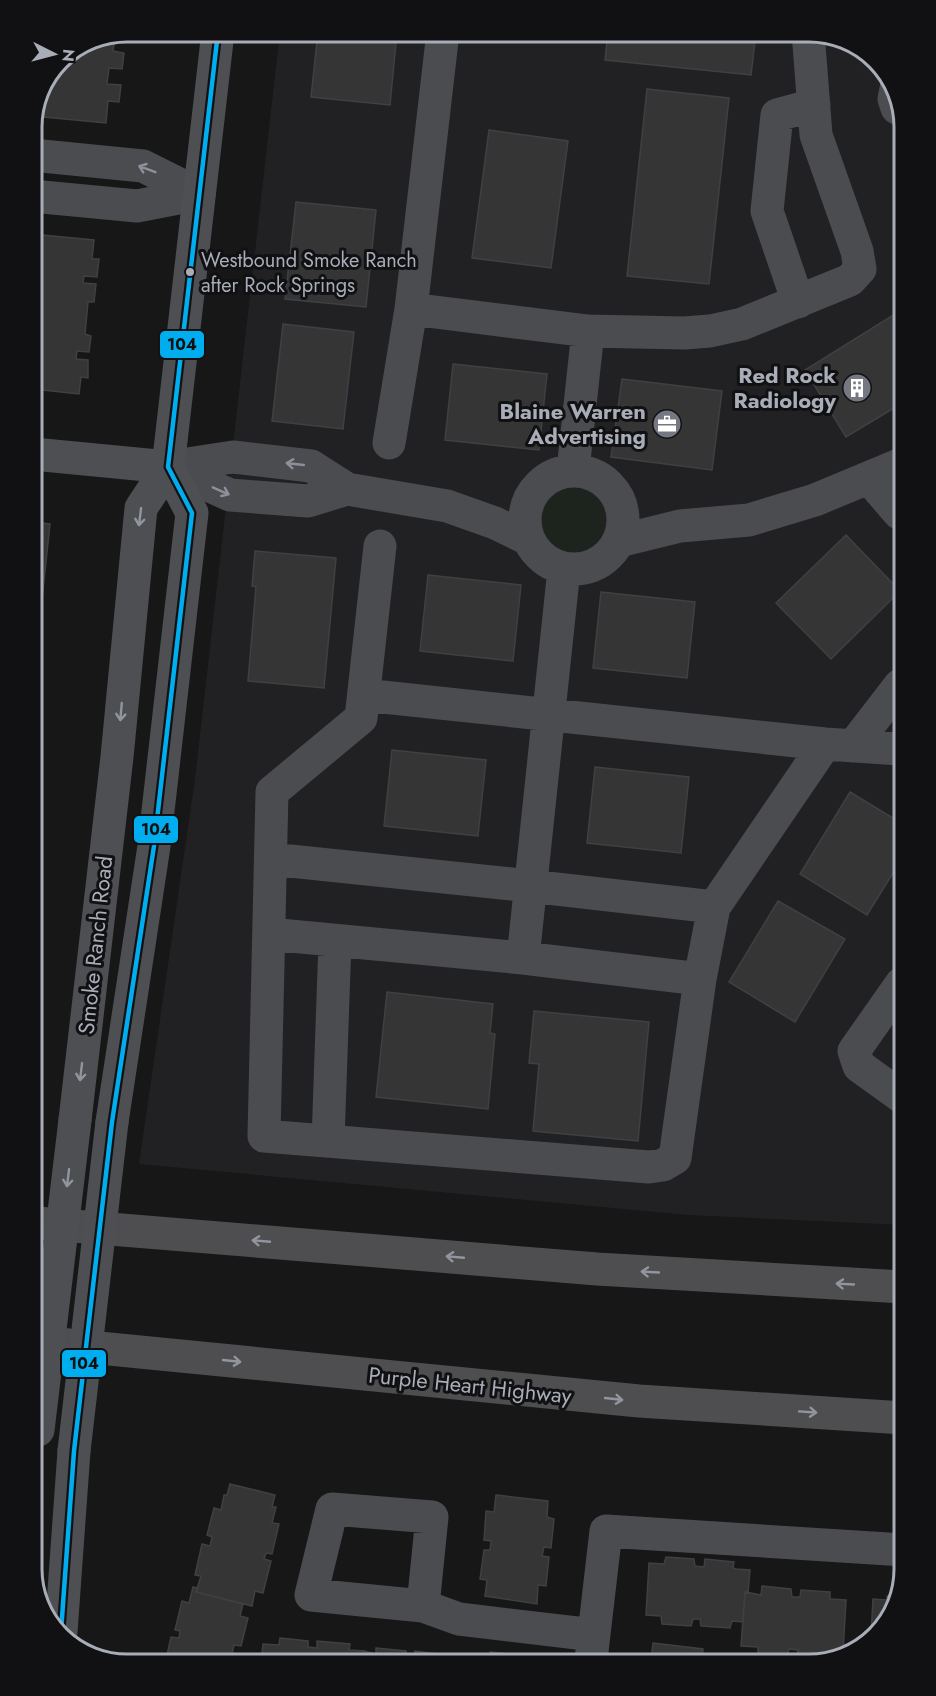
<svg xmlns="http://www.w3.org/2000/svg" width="936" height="1696" font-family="Jost,sans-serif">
<rect width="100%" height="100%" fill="#171717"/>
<path fill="#212123" d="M280,32H815L867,51L897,90L903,1225L688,1215L139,1164L195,779Z"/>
<path fill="#1d241e" d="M539 520a32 32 0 1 1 64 0a32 32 0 1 1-64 0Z"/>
<path fill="#353536" stroke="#3f4043" stroke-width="1.5" d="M318,32H397L390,105L311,97Z
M500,32H581L580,42L500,34Z
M608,32H756L751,75L605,60Z
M115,37L113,51L124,53L122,69L109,68L107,84L121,85L119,102L108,101L106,123L44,117L47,95H44L60,59Z
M647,89L729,98L709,284L627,276Z
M489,130L568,141L551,268L472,258Z
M296,202L376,210L366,307L285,299Z
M32,234L94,240L92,259H99L97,277L84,276L83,283L96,284L94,302H88L85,334L91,336L89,352L77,351L76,359L88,360V378L81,377L79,394L33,389L32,279L34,271H32Z
M898,312L899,405L846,437L805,370Z
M283,324L354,332L343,429L272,421Z
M453,364L547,374L539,450L445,440Z
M622,379L722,391L712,470L611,457Z
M34,522L50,524L36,656H34Z
M846,535L900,591L831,659L776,603Z
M255,551L336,558L324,688L248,681L256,587L252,586Z
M428,575L521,585L513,661L420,651Z
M601,592L695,602L687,678L593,668Z
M392,750L486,760L478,836L384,826Z
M595,767L689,777L681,853L587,843Z
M850,792L901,823V860L867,915L800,874Z
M778,901L845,939L795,1022L729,982Z
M387,992L493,1004L490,1033L495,1034L488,1109L376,1097Z
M534,1011L649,1022L638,1141L533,1131L539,1064L529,1063Z
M230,1484L275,1495L272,1507H276L272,1523L279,1524L272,1554L266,1553L264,1559L271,1561L263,1593L255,1591L252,1606L196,1592L201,1576L195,1575L202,1544L210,1546L212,1537L207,1535L214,1508L221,1510L224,1495H227Z
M496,1495L548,1501L547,1517L554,1519L551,1548L544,1547L542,1556L549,1557L546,1586L538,1585L537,1604L485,1596L487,1580L480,1579L484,1550H490L491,1541L484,1540L486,1511L494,1512Z
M666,1557L694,1559L695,1566L704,1567L705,1559L734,1562L733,1568L736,1569L750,1570L748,1593L745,1592L743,1622L732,1621L730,1628L701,1626L700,1619H693L691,1626L662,1624L661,1616L646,1615L649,1563L664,1564Z
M762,1586L791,1589L792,1597H800L801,1590L830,1592V1599L846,1600L843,1652L827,1651L826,1657L797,1656L798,1650L789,1649L787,1656L758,1654V1647L741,1646L745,1592L761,1595Z
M193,1587L198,1588L196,1592L243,1604L240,1616L248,1618L241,1646L234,1645L232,1653L240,1655L238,1663L165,1664L171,1637L179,1638L180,1631L175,1630L182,1601L189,1603Z
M887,1596L897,1597L888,1622L871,1636L873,1599L887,1600Z
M280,1638L308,1641V1647L317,1648V1641L350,1644L349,1650L364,1651L362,1662L261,1663L263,1644L279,1645Z
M653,1643L703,1649L702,1659H651Z
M376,1648L406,1651V1657H414L415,1651L445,1655V1661H450L362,1662L364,1651L376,1654Z
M490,1652L562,1659L561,1660L489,1661Z"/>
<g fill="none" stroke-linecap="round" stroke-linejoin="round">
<path stroke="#4b4c50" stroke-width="33" d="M896,89L894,99L897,108
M32,155L143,166L199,194
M32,196L137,206L199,194
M798,302L767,211L777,115L814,105
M411,309L588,331L684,333L710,331L742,324L850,280L860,269L857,251L816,135L808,32
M389,443L411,309L443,32
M168,467L233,457L311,466L347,489L447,506L495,523L528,539
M168,467L230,495L308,501L347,489
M573,470L588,331
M525 520a49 49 0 1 1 98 0a49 49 0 1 1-98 0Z
M869,478L899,513
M619,541L680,526L749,520L815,500L899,465
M380,546L361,718L272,792L264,1136L649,1167L663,1165L675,1158L700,979L714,907L825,744
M364,695L825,744L900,749
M853,746L900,685
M271,859L530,886L714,907
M269,934L523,958L700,979
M523,958L564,569
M901,984L854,1051L859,1066L902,1097
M328,1141L335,941
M423,1606L432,1517L332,1509L311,1595L423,1606L459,1619L594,1635
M591,1660L606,1531L904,1550"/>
<path stroke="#4d4f52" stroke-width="33" d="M33,454L168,467
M75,1120L117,757L141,508L168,467L218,32
M112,1122L154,846L192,513L168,467
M61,1632L74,1451"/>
<path stroke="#4e4e51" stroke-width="33" d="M37,1223L597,1269L903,1287
M38,1342L639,1401L904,1418"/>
<path stroke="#4d4f52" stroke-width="33" d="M38,1430L75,1120
M74,1451L112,1122"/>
<g stroke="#111113" stroke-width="9">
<path id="bus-1" d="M61,1632L74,1451L112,1122L154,846L192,513L168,467L218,32"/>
</g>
<use href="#bus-1" stroke="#00adef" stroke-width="4.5"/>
</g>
<defs><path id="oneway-shaft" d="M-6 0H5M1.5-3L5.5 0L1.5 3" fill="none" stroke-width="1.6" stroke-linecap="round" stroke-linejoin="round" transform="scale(1.5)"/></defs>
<g stroke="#8c9099">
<use href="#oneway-shaft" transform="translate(147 169) rotate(-159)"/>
<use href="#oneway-shaft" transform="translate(295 464) rotate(-174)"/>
<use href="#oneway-shaft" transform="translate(221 491) rotate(24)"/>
</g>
<g stroke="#91969e">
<use href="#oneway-shaft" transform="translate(140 517) rotate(97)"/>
<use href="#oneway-shaft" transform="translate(121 712) rotate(95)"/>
<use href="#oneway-shaft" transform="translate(81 1072) rotate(97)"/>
<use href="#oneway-shaft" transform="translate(68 1178) rotate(97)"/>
</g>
<g stroke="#92959e">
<use href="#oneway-shaft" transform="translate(261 1241) rotate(-175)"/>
<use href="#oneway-shaft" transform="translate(455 1257) rotate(-175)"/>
<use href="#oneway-shaft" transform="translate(650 1272) rotate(-177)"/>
<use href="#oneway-shaft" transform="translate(845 1284) rotate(-177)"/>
<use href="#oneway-shaft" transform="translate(232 1361) rotate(6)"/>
<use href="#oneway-shaft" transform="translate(614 1399) rotate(6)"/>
<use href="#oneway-shaft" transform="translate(808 1412) rotate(4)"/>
</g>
<defs>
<g id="building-disc" transform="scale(1.5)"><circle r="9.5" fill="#757880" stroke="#111113"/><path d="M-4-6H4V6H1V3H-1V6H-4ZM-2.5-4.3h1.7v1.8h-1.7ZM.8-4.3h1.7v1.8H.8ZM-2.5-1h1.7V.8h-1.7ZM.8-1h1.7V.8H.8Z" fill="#fff"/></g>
<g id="office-disc" transform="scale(1.5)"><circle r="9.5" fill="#757880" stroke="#111113"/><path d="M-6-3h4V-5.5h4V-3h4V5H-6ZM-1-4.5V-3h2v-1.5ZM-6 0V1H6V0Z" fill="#fff"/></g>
</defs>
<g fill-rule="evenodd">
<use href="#building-disc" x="857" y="388"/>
<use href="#office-disc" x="667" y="424"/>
</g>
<circle fill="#a8adb8" stroke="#111113" stroke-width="2" cx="190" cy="272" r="5"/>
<g text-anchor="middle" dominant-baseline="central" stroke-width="6" stroke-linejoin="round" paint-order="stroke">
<g font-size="20" fill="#a8adb8" stroke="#111113" text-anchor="start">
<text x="201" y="260">Westbound Smoke Ranch<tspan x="201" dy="25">after Rock Springs</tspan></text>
</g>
<g font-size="22" font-weight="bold" fill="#a8adb8" stroke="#111113" text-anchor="end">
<text x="836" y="375">Red Rock<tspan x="836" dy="25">Radiology</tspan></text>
<text x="646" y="411">Blaine Warren<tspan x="646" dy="25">Advertising</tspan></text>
</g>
<g font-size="22" fill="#a8adb8" stroke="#111113">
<text transform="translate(95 945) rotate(-84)">Smoke Ranch Road</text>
<text transform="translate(470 1385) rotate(6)">Purple Heart Highway</text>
</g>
</g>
<path d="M0 0H936V1696H0ZM127 42H809A85 85 0 0 1 894 127V1569A85 85 0 0 1 809 1654H127A85 85 0 0 1 42 1569V127A85 85 0 0 1 127 42Z" fill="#111113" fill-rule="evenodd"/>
<path fill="none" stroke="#a8adb8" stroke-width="3" d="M127 42H809A85 85 0 0 1 894 127V1569A85 85 0 0 1 809 1654H127A85 85 0 0 1 42 1569V127A85 85 0 0 1 127 42Z"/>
<g stroke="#111113" stroke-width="2">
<rect x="159" y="330" width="46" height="29" rx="6" fill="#00adef"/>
<rect x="133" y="815" width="46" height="29" rx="6" fill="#00adef"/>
<rect x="61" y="1349" width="46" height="29" rx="6" fill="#00adef"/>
</g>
<g font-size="16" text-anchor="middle" font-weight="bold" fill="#111">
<text x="182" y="350">104</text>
<text x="156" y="835">104</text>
<text x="84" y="1369">104</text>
</g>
<g transform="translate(54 54) rotate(96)" stroke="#111113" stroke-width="4.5" paint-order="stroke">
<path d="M0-4.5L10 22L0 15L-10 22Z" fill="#a8adb8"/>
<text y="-9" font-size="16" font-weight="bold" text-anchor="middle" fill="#a8adb8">N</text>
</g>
</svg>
